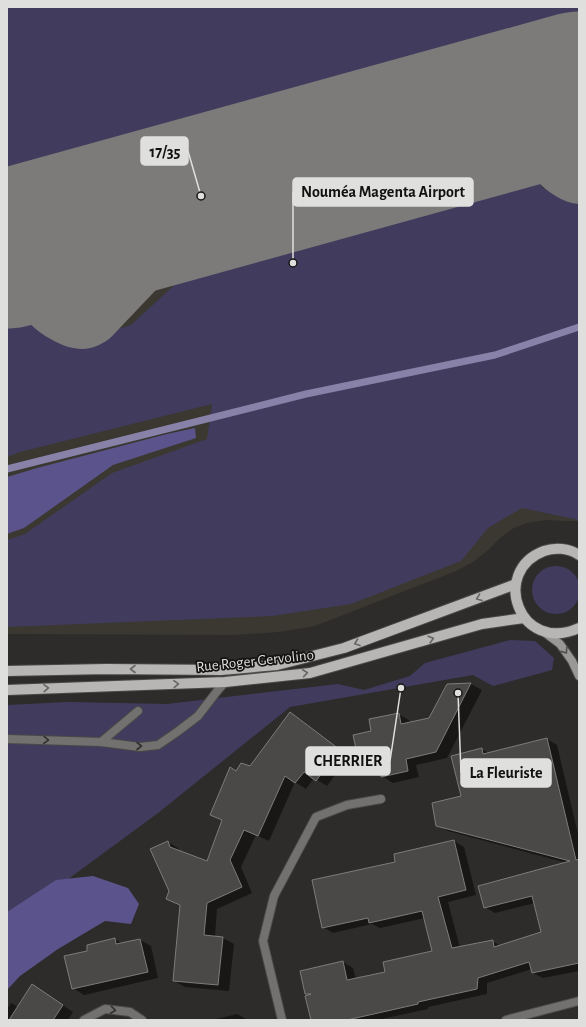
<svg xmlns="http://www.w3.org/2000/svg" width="586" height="1027" font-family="'Alegreya Sans',sans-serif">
<rect width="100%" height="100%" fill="#2d2c2a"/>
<path fill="#3a3830" d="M7,7H579V521H562L547,520L527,523L512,529L499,539L487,551L473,562L456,571L315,626L279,632L233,635L7,634Z"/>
<path fill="#413c5e" d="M7,7H579V34L7,191Z
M529,164L543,188L571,203L579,201V520L522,508L488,528L461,561L351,604L272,616L7,627V540L25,534L112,473L207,439L212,404L20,452L7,457V312L76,343L131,325L206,256Z
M532 590a24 24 0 1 1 48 0a24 24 0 1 1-48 0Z
M510,640L535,641L554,658L552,670L493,686L473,675L290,707L158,813L7,924V705L68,702L167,704L338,684L364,690L410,676L425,663Z"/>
<path fill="#5b538b" d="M195,428L196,438L113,465L24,528L7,534V477L37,468L167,434Z
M93,876L128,888L139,904L131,924L105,921L58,949L20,976L7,990V912L56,880Z"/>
<path fill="#0007" d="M471,684L482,690L447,758L416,765L419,777L393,783L382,776L381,771L372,773L361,766L373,732L398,714L409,720L410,723L430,719L448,685Z
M290,714L301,720L349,756L327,786L314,778L306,789L295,782L269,841L256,835L241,867L252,893L217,909L215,937L223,938L234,944L229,991L185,987L174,981L181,906L167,899L170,891L168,842L178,848L180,852L208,863L222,821L211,814L237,772L251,768Z
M547,739L557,745L579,838V971L543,978L533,973L532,969L487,983V994L428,1007V1009L377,1020H312L310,995L306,993L343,962L353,968L356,979L387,972L433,952L425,918L380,928L372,924L333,933L323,927L397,862L454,841L464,847L476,895L448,902L460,948L492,941L501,946L542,933L535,903L495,913L485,907L567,863L448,831L437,825L462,797L481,749L489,753Z
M115,939L123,944L140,940L151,946L158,978L84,995L73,988L88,952Z
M43,992L73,1012L68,1020H7V1009L11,1003L18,1007Z
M237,1014L248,1020H212Z"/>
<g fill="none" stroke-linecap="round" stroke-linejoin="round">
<path stroke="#8882a9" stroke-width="7" d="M7,469L306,394L495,355L579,327"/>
<path stroke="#7c7b79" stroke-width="64" d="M579,76C533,91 538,155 579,172
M110,221C98,218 88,214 76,216C27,224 25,289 66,311C70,314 78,317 83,317C84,317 89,314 89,314L201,196"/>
<path stroke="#7c7b79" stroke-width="159" d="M7,249L579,91"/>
</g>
<path fill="#4a4947" stroke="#7c7c79" d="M471,683L436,752L406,759L408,771L381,777L378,763L360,767L353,735L371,731L369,719L399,713L401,724L429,718L447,684Z
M290,712L339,749L316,781L304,772L295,783L285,776L258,836L244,830L230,860L242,887L207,903L204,935L223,937L218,985L173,981L180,905L166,899L169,891L150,849L168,841L170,847L207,861L222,820L210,815L230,767L236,771L241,763L250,766Z
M547,738L576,860L579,859V963L532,973L529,962L478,978L477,989L418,1002V1004L347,1020H311L305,996L311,994H305L300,971L343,961L347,980L385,972L383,962L432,951L422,911L369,923L368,918L322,928L312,880L395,862L394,854L454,840L466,890L438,897L452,948L493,940L494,947L541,932L532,896L484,908L478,886L570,861L436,826L432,803L461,796L451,756L482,748L483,754Z
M115,938L116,944L140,939L148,972L72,989L64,956L87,951V945Z
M32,984L63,1005L53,1020H9Z"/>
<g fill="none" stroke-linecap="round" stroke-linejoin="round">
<g stroke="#494947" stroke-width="10">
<path id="minor" d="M7,739L101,742L140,747L158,745L177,732L198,716L218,690L225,682
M101,742L138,711
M84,1020L105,1009L130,1012L142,1020
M282,1020L263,941L274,896L316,817L347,805L381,799
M506,1020L579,1001"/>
</g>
<g stroke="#494947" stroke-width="10">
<path id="secondary" d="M544,632L560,644L572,661L579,676"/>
</g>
<g stroke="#494947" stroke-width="12">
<path id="primary" d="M579,555C569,548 555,547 544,551C490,571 519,655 579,628
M7,671L106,669L221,670L277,665L344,648L516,584
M7,690L225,682L310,673L482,624L524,618"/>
</g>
<use href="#minor" stroke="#727170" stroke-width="8"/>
<use href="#secondary" stroke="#999896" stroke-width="8"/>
<use href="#primary" stroke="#b7b6b4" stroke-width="10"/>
</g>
<defs><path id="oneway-chevron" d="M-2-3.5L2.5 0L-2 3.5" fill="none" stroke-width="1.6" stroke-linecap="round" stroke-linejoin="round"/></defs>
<g stroke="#666564">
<use href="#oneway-chevron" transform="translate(479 598) rotate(159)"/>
<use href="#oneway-chevron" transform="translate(431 639) rotate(-16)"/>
<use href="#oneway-chevron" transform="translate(357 643) rotate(160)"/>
<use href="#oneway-chevron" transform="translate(133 669) rotate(-180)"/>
<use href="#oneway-chevron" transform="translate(305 673) rotate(-8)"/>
<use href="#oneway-chevron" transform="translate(176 684) rotate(-2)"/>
<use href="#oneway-chevron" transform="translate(46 688) rotate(-2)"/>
</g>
<use stroke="#504f4e" href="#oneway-chevron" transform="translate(565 651) rotate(55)"/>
<g stroke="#31302f">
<use href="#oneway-chevron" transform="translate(46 740) rotate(2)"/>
<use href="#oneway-chevron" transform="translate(139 746)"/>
<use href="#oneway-chevron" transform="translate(113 1010) rotate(6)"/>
</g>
<g text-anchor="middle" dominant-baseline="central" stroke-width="3.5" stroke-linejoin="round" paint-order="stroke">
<g font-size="15" fill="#dfdfdd" stroke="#151413">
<text transform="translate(255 661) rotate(-6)">Rue Roger Gervolino</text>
</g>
</g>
<path fill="none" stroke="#dfdfdd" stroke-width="1.5" d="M201 196L188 151M293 263L293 192M401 688L390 761M458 693L461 773"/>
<g fill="#dfdfdd" stroke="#151413" stroke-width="1.5">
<circle cx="201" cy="196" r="4"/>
<circle cx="293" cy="263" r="4"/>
<circle cx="401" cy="688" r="4"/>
<circle cx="458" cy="693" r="4"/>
</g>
<g fill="#dfdfdd" stroke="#dfdfdd" stroke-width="1.5">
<rect x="141" y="137" width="47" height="28" rx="4"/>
<rect x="293" y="178" width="180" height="28" rx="4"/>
<rect x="306" y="747" width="84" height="28" rx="4"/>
<rect x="461" y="759" width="90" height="28" rx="4"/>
</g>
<g font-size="16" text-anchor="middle" font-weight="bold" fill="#111">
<text x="165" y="157">17/35</text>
<text x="383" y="197">Nouméa Magenta Airport</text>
<text x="348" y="766">CHERRIER</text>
<text x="506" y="778">La Fleuriste</text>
</g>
<rect width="586" height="1027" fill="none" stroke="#dfdfdd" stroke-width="16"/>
</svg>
